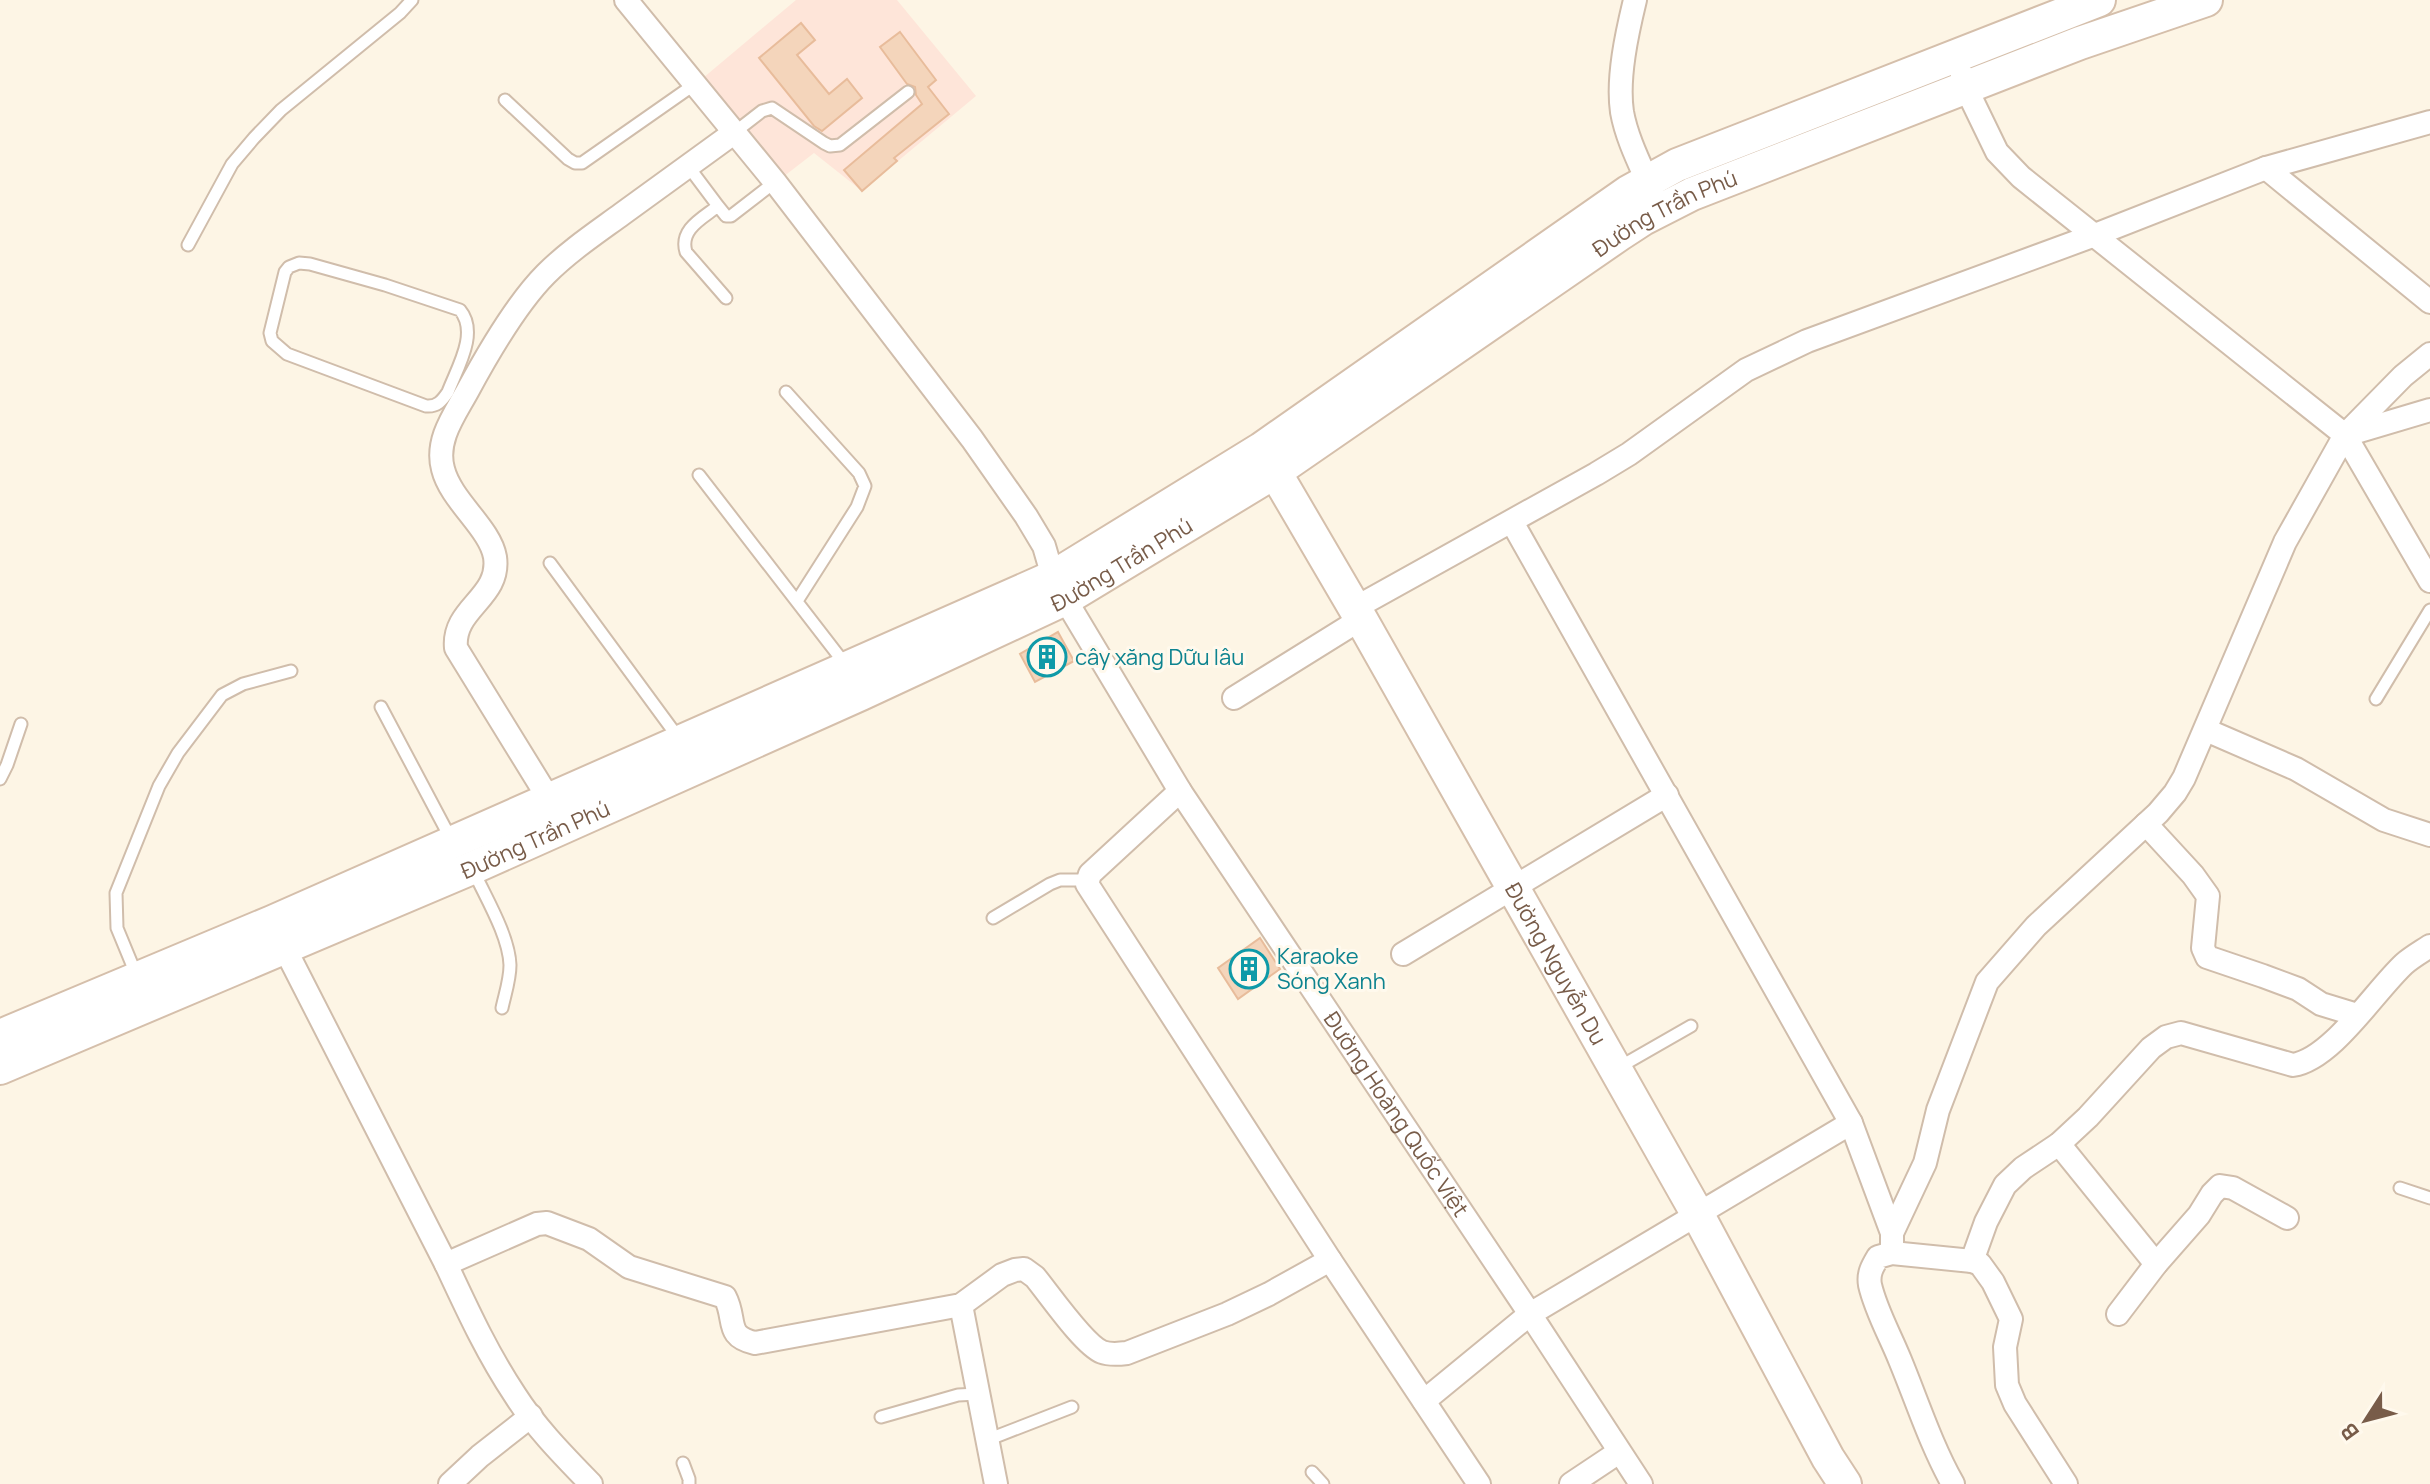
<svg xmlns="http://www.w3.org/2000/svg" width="2430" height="1484" font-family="Manrope,sans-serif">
<rect width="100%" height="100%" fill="#fdf5e5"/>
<path fill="#fee5d9" d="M796,0H897L976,96L862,191L814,153L783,177L703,78Z"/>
<path fill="#f4d5bb" stroke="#e8bc9b" stroke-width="2" d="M801,23L815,40L797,55L829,94L847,79L862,98L822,131L814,126L759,58Z
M900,32L936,80L928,87L949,114L894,158L897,161L862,191L844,170L922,104L916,95L915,87L907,84L880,47Z
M1058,632L1074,661L1035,682L1020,654Z
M1260,938L1280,969L1238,999L1218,968Z"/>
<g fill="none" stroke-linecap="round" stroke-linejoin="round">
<g stroke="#d0bdab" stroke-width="15">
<path id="lane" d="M505,100L568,159L575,163H582L695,84
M735,132L762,111L772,108L824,143L830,146L840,145L908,92
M688,166L718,206C703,218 679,229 686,252L726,298
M718,206L726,216H731L775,182
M188,245L232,164L254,138L281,110L400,13L412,0
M299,263L310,264L385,285L460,310C479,333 457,368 448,392C442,401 437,407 426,406L287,354L272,341L270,333L285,272L289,267Z
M786,392L859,473L865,486L857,507L797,601
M699,475L845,664
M550,563L680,740
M2376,699L2430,610
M381,707L452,841
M0,779L7,765L21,724
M474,872C486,898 509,936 510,965C510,980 505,994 502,1008
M993,918L1050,884L1060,880H1087
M136,974L117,928L116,893L159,786L178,753L222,695L243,684L291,671
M1616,1069L1691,1026
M2400,1188L2430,1198
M881,1417L958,1395L978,1394
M987,1440L1072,1407
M683,1463L689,1479V1484
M1312,1472L1323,1484"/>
</g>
<g stroke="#d0bdab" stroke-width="26">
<g id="street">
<path id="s1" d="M626,0L775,182L972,439L1026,516L1044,546L1053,577L1065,599L1180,791L1530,1314L1641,1484"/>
<path d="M1635,0C1627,33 1617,78 1622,112C1627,140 1642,168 1653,194"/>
<path d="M1962,75L1966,88L1997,152L2021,177L2345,435L2430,581"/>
<path d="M2266,168L2430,302"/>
<path d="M2346,435L2430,410"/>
<path d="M1512,522L1851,1123L1892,1233"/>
<path d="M1355,608L1596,474L1629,454L1746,370L1807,341L2095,235L2266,168L2430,122"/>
<path d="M1234,698L1361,619"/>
<path d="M2206,730L2296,769L2384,820L2430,835"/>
<path d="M1180,791L1090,874L1087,884L1330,1260L1479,1484"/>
<path d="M549,799L456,648C452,608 501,598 495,557C490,528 451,501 443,469C435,440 455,414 468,390C488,353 516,304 546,274C569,251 596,233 622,214C660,186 698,159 735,132"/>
<path d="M2146,824L2193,875L2208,896L2203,948L2207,957L2263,976L2298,989L2321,1004L2357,1015"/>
<path d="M279,937L446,1264L537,1224L547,1223L589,1239L629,1267L725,1297C737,1320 724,1336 755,1343L961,1305L1002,1275L1015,1270L1024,1269L1035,1277C1049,1294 1084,1345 1102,1352C1110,1355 1119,1354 1127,1353L1227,1314L1269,1294L1330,1260"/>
<path d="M1403,954L1667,795"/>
<path d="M2059,1144L2156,1264"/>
<path d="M1892,1253V1233L1925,1163L1938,1110L1987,982L2036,926L2158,813L2175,793L2184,778L2285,542L2345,435L2403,376L2430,354"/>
<path d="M1972,1261L1986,1222L2005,1185L2023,1168L2059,1144L2088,1117L2151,1048L2166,1037L2181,1033L2293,1065C2332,1059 2374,992 2404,964C2412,957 2421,952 2430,946"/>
<path d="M446,1264C467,1309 487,1353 515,1395C536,1428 564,1456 591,1484"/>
<path d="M961,1305L996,1484"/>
<path d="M2118,1314L2156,1264L2199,1215L2212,1194L2220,1186L2233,1188L2287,1218"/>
<path d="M1424,1401L1530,1314L1851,1123"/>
<path d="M450,1484L480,1456L531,1416"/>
<path d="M1571,1484L1619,1452"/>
<path d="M1953,1484C1931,1445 1917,1401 1900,1360C1890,1335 1876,1311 1870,1285C1868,1274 1872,1267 1878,1257L1892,1253L1972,1261L1980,1264L1993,1282L2011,1319L2005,1347L2007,1385L2015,1404L2066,1484"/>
</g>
</g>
<g stroke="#d5bfab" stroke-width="36">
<g id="secondary">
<path id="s2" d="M1265,455L1361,619L1698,1215L1828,1458L1845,1484"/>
<path d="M0,1036L272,922L1053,577L1261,449L1628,192L1677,165L2099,0"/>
<path id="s3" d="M0,1068L472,868L861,694L1065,599L1275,472L1620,234L1643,219L1692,194L2080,43L2206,0"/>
</g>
</g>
<use href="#lane" stroke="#fff" stroke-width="11"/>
<use href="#street" stroke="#fff" stroke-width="22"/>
<use href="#secondary" stroke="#fff" stroke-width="32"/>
</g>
<defs>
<g id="building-ring" transform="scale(2)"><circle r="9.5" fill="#fff9ed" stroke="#0f9aa8" stroke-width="1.5"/><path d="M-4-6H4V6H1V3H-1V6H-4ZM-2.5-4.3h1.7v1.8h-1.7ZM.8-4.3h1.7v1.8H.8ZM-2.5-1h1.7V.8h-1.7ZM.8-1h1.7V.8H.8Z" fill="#0f9aa8"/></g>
</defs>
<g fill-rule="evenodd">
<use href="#building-ring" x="1047" y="657"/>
<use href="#building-ring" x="1249" y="969"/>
</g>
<g text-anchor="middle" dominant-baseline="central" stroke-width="6" stroke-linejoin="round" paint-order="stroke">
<g font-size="22" fill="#785c49" stroke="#fff9ed">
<text stroke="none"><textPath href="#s3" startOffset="1878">Đường Trần Phú</textPath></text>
<text stroke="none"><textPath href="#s3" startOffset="1230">Đường Trần Phú</textPath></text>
<text stroke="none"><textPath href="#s3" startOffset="582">Đường Trần Phú</textPath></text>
<text stroke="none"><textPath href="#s2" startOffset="586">Đường Nguyễn Du</textPath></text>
<text stroke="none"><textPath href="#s1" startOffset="1358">Đường Hoàng Quốc Việt</textPath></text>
</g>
<g font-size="22" fill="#0d838f" stroke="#fff9ed" text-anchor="start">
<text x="1075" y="657">cây xăng Dữu lâu</text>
<text x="1277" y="956">Karaoke<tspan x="1277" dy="25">Sóng Xanh</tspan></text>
</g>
</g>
<g transform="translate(2366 1420) rotate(234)" stroke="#fff9ed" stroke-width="6" paint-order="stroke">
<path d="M0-6L14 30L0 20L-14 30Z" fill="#785c49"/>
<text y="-12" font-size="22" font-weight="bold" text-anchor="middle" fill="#785c49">B</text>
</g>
</svg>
